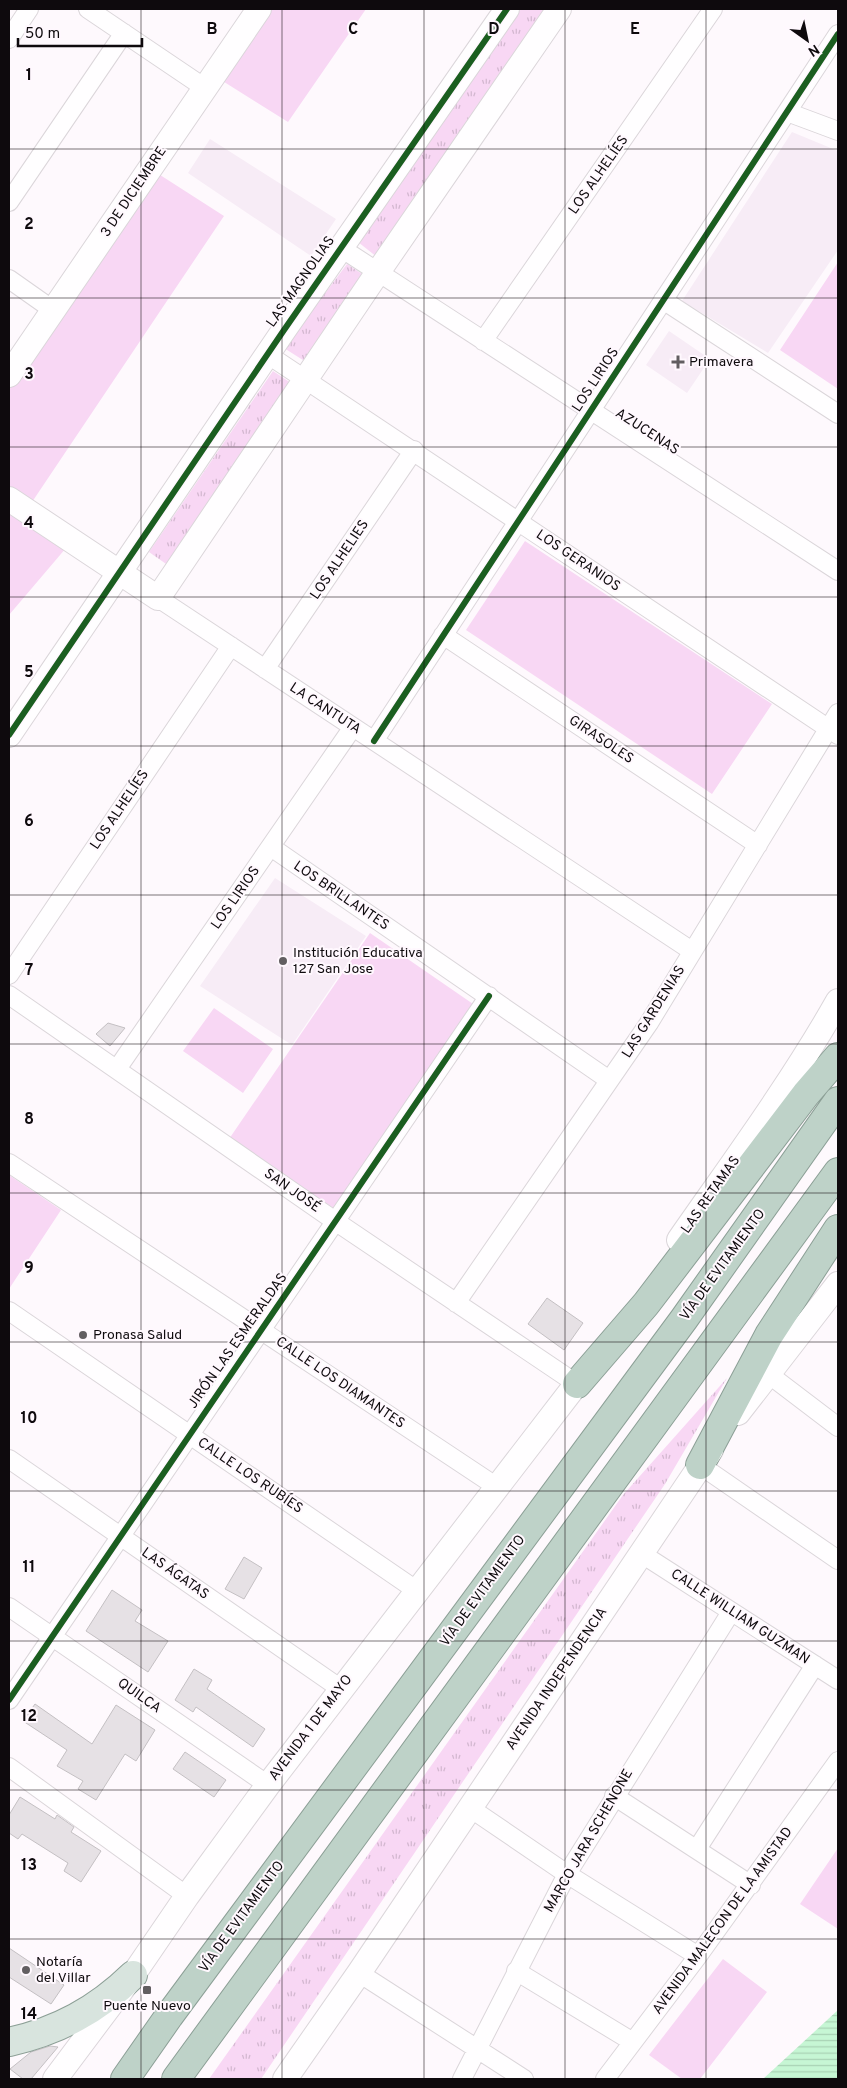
<svg xmlns="http://www.w3.org/2000/svg" width="847" height="2088" font-family="Overpass,sans-serif">
<defs>
<pattern id="grass-tufts" width="24" height="20" patternUnits="userSpaceOnUse" patternTransform="scale(1.25)"><rect width="24" height="20" fill="#f8d7f4"/><path d="M3 7l-1-3M5 7V3M7 7l1-3M15 17l-1-3M17 17v-4M19 17l1-3" fill="none" stroke="#d3b7d0"/></pattern>
<pattern id="water-rules" width="6" height="5" patternUnits="userSpaceOnUse" patternTransform="scale(1.25)"><rect width="6" height="5" fill="#c6f6d4"/><path d="M0 2.5h6" fill="none" stroke="#a9d2b5"/></pattern>
</defs>
<rect width="100%" height="100%" fill="#fef9fd"/>
<path fill="#f7ecf6" d="M792,132L838,151V250L768,353L682,301Z
M210,139L336,219L311,256L188,173Z
M669,331L710,359L687,393L646,365Z
M275,878L366,936L292,1045L200,986Z"/>
<path fill="url(#grass-tufts)" d="M521,9H548L377,257L358,242L425,143Z
M347,264L368,278L306,362L284,348Z
M273,371L294,385L169,566L149,552Z
M727,1378L665,1484L261,2079H209L623,1495Z"/>
<path fill="#f8d7f4" d="M269,9H366L288,122L221,80Z
M157,173L224,216L28,508L9,495V390Z
M838,262V389L780,350Z
M9,511L66,548L9,615Z
M525,541L772,704L712,794L466,630Z
M370,933L476,1006L335,1209L229,1139Z
M214,1008L273,1049L243,1093L183,1051Z
M9,1175L61,1210L9,1289Z
M838,1848V1929L800,1904Z
M723,1959L767,1992L700,2079H682L649,2055Z"/>
<path fill="url(#water-rules)" d="M838,2010V2079H763Z"/>
<path fill="#e6e1e5" stroke="#c4c0c3" d="M108,1023L125,1028L110,1046L96,1034Z
M547,1298L583,1323L564,1350L528,1324Z
M244,1557L262,1568L244,1599L225,1589Z
M112,1590L142,1610L135,1621L168,1641L148,1672L86,1631Z
M194,1669L212,1680L207,1689L265,1729L253,1747L196,1707L193,1712L175,1700Z
M35,1704L92,1744L116,1705L155,1730L136,1761L125,1754L96,1800L78,1789L83,1781L57,1766L67,1750L23,1721Z
M185,1752L226,1780L214,1797L173,1769Z
M20,1797L55,1819L57,1815L74,1827L71,1832L101,1851L81,1882L64,1871L68,1863L22,1834L18,1839L9,1833V1815Z
M9,1948L64,1985L51,2004L9,1977Z
M50,2046L58,2047L31,2079H23L10,2069L31,2052Z"/>
<g fill="none" stroke-linecap="round" stroke-linejoin="round">
<g stroke="#dbd6da" stroke-width="20">
<path id="street" d="M88,9L205,88
M9,39L29,9
M787,112L838,131
M9,202L124,33
M341,248L838,571
M9,279L53,310
M663,300L838,414
M483,341L713,9
M267,354L838,735
M158,598L692,951
M443,635L758,845
M265,669L414,450
M374,741L838,34
M271,847L609,1080
M9,975L231,646
M9,995L335,1221L577,1384
M117,1069L353,727
M9,1163L497,1487
M456,1303L649,1023L838,713
M9,1311L416,1590
M767,1373L838,1427
M9,1459L341,1689
M700,1465L838,1560
M642,1554L838,1680
M9,1607L268,1785
M9,1700L489,996
M9,1767L187,1896
M614,1796L751,1885
M470,1808L567,1874L698,1956
M697,1849L815,1665
M516,1971L633,2042
M359,1973L524,2079
M462,2079L567,1874L731,1612
M605,2079L698,1956L838,1761"/>
</g>
<g stroke="#dbd6da" stroke-width="26">
<path id="secondary" d="M9,375L259,9
M9,499L158,598L378,272L559,9
M9,735L284,330L507,9
M679,1240C734,1161 791,1084 838,1001
M738,1413L838,1284
M55,2079L133,1975L187,1896L268,1785L588,1369
M285,2079L359,1973L711,1450"/>
</g>
<g stroke="#8c9f96" stroke-width="30">
<path id="primary" d="M9,2042C58,2031 97,2010 133,1975"/>
</g>
<g stroke="#8c9f96" stroke-width="30">
<path id="highway" d="M577,1384L646,1304L806,1094L838,1057
M700,1465L769,1335L838,1229
M125,2079L169,2016L684,1319L838,1101
M176,2079L838,1172"/>
</g>
<use href="#street" stroke="#fffeff" stroke-width="18"/>
<use href="#secondary" stroke="#fffeff" stroke-width="24"/>
<use href="#primary" stroke="#d8e4de" stroke-width="28"/>
<use href="#highway" stroke="#bed2c8" stroke-width="28"/>
<g stroke="#fff8fe" stroke-width="9">
<path id="cycleway" d="M9,735L284,330L507,9
M374,741L838,34
M9,1700L489,996"/>
</g>
<use href="#cycleway" stroke="#1b5e20" stroke-width="6"/>
</g>
<path fill="none" stroke="#0e0a0d" stroke-width="1" stroke-opacity="0.55" d="M141,9V2079M282,9V2079M424,9V2079M565,9V2079M706,9V2079M9,149H838M9,298H838M9,447H838M9,597H838M9,746H838M9,895H838M9,1044H838M9,1193H838M9,1342H838M9,1491H838M9,1641H838M9,1790H838M9,1939H838"/>
<g fill="#625e61" stroke="#fff8fe" stroke-width="2">
<path d="M675.5 354.5h5v5h5v5h-5v5h-5v-5h-5v-5h5z"/>
<circle cx="283" cy="961" r="5"/>
<circle cx="83" cy="1335" r="5"/>
<circle cx="26" cy="1970" r="5"/>
<rect x="142" y="1985" width="10" height="10" rx="2.5"/>
</g>
<g text-anchor="middle" dominant-baseline="central" stroke-width="4" stroke-linejoin="round" paint-order="stroke">
<g font-size="14" fill="#0e0a0d" stroke="#fff8fe">
<text transform="translate(599 175) rotate(-55)">LOS ALHELÍES</text>
<text transform="translate(134 192) rotate(-56)">3 DE DICIEMBRE</text>
<text transform="translate(301 282) rotate(-55)">LAS MAGNOLIAS</text>
<text transform="translate(596 380) rotate(-57)">LOS LIRIOS</text>
<text transform="translate(647 432) rotate(33)">AZUCENAS</text>
<text transform="translate(340 560) rotate(-56)">LOS ALHELIES</text>
<text transform="translate(578 561) rotate(34)">LOS GERANIOS</text>
<text transform="translate(325 709) rotate(33)">LA CANTUTA</text>
<text transform="translate(601 740) rotate(34)">GIRASOLES</text>
<text transform="translate(120 810) rotate(-56)">LOS ALHELÍES</text>
<text transform="translate(341 896) rotate(34)">LOS BRILLANTES</text>
<text transform="translate(236 898) rotate(-55)">LOS LIRIOS</text>
<text transform="translate(654 1012) rotate(-58)">LAS GARDENIAS</text>
<text transform="translate(292 1191) rotate(35)">SAN JOSÉ</text>
<text transform="translate(711 1195) rotate(-55)">LAS RETAMAS</text>
<text transform="translate(723 1265) rotate(-54)">VÍA DE EVITAMIENTO</text>
<text transform="translate(238 1341) rotate(-55)">JIRÓN LAS ESMERALDAS</text>
<text transform="translate(340 1383) rotate(34)">CALLE LOS DIAMANTES</text>
<text transform="translate(250 1476) rotate(34)">CALLE LOS RUBÍES</text>
<text transform="translate(175 1574) rotate(35)">LAS ÁGATAS</text>
<text transform="translate(483 1591) rotate(-54)">VÍA DE EVITAMIENTO</text>
<text transform="translate(740 1617) rotate(33)">CALLE WILLIAM GUZMAN</text>
<text transform="translate(557 1679) rotate(-56)">AVENIDA INDEPENDENCIA</text>
<text transform="translate(139 1696) rotate(35)">QUILCA</text>
<text transform="translate(311 1728) rotate(-53)">AVENIDA 1 DE MAYO</text>
<text transform="translate(589 1841) rotate(-60)">MARCO JARA SCHENONE</text>
<text transform="translate(242 1917) rotate(-54)">VÍA DE EVITAMIENTO</text>
<text transform="translate(723 1921) rotate(-54)">AVENIDA MALECON DE LA AMISTAD</text>
</g>
<g font-size="14" fill="#0e0a0d" stroke="#fff8fe" text-anchor="start">
<text x="689" y="362">Primavera</text>
<text x="293" y="953">Institución Educativa<tspan x="293" dy="16">127 San Jose</tspan></text>
<text x="93" y="1335">Pronasa Salud</text>
<text x="36" y="1962">Notaría<tspan x="36" dy="16">del Villar</tspan></text>
<text x="147" y="2006" text-anchor="middle">Puente Nuevo</text>
</g>
</g>
<g font-size="16" text-anchor="middle" font-weight="bold" fill="#0e0a0d" stroke="#fff8fe" stroke-width="4" stroke-linejoin="round" paint-order="stroke">
<text x="212" y="34">B</text>
<text x="353" y="34">C</text>
<text x="494" y="34">D</text>
<text x="635" y="34">E</text>
<text x="29" y="80">1</text>
<text x="29" y="229">2</text>
<text x="29" y="379">3</text>
<text x="29" y="528">4</text>
<text x="29" y="677">5</text>
<text x="29" y="826">6</text>
<text x="29" y="975">7</text>
<text x="29" y="1124">8</text>
<text x="29" y="1273">9</text>
<text x="29" y="1423">10</text>
<text x="29" y="1572">11</text>
<text x="29" y="1721">12</text>
<text x="29" y="1870">13</text>
<text x="29" y="2019">14</text>
</g>
<rect width="847" height="2088" fill="none" stroke="#0e0a0d" stroke-width="20"/>
<g transform="translate(807 40) rotate(147)" stroke="#fff8fe" stroke-width="4" paint-order="stroke">
<path d="M0-4L9 19L0 12L-9 19Z" fill="#0e0a0d"/>
<text y="-8" font-size="14" font-weight="bold" text-anchor="middle" fill="#0e0a0d">N</text>
</g>
<path d="M18 38v8h124v-8" fill="none" stroke="#0e0a0d" stroke-width="2.5"/>
<text x="25" y="38" font-size="15" fill="#0e0a0d" stroke="#fff8fe" stroke-width="4" paint-order="stroke">50 m</text>
</svg>
